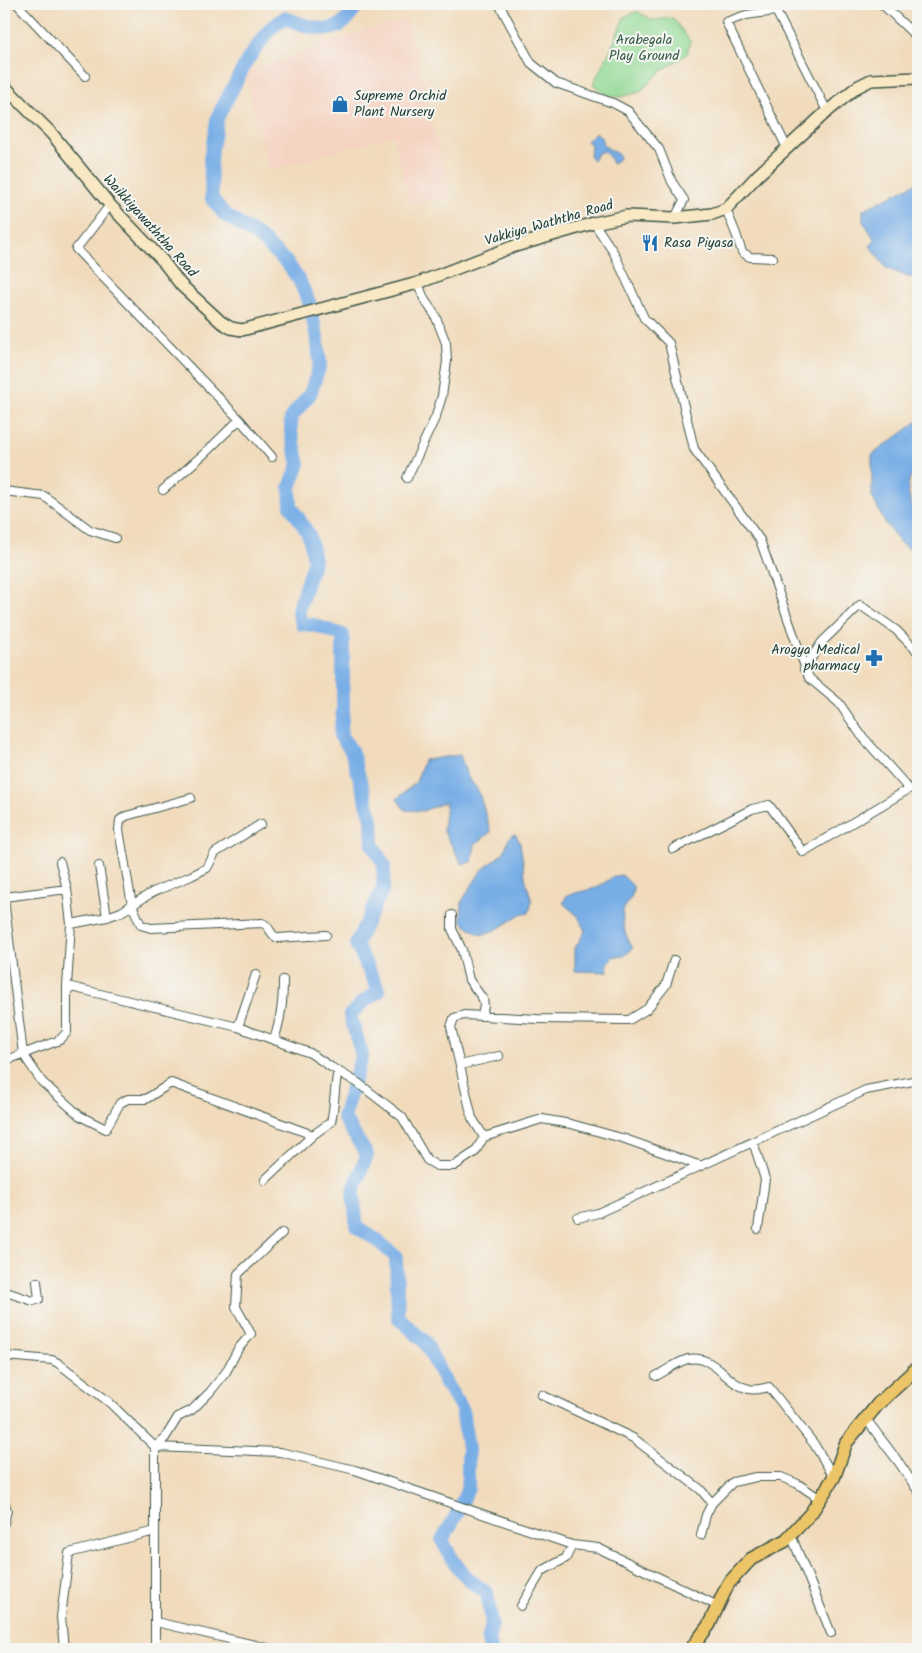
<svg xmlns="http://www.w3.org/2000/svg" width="922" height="1653" font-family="Kalam,sans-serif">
<rect width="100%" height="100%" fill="#f6f6f2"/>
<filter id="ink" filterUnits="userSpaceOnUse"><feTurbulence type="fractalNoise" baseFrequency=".02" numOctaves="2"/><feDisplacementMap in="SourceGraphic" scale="10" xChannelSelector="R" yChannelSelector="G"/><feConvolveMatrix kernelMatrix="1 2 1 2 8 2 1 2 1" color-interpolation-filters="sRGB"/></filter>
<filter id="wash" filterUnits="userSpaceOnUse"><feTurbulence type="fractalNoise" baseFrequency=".0096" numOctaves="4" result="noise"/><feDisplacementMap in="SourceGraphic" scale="20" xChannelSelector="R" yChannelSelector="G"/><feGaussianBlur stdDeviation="1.12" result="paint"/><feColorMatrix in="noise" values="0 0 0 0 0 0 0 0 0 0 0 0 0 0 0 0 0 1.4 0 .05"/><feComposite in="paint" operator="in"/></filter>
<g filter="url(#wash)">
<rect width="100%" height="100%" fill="#f1dbbc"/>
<path fill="#f5d3c1" d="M407,19L450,195L410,205L393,135L269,171L245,73L368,29Z"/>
<path fill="#92d994" stroke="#588b64" d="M637,11L652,20L673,18L690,41L687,54L660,72L640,92L620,97L606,96L593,84L611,49L624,17Z"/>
<path fill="#78aee6" stroke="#4c768d" d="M596,132L601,137L603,145L619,155L620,158L612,164L610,158L604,151L598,153L593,160L590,158L591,145L587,141Z
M918,182V272L910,278L886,268L870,246L875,240L863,221V210Z
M918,421V467C896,489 918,507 918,531C918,533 918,538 918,539C917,543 912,546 910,549L900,543L884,521L872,496V455Z
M460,755L467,776L478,790L491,832L475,844L472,862L462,864L443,830L446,802L423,811L405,810L397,799L416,782L424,760Z
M512,835H516L520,843L526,882L532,901L529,913L519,915L496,930L481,935L465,925L461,919L462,901L481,871L504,852L509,838Z
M622,875L633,886C633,901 628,898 624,908C620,920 626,939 633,948L624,956H614L607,963L608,972L575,971V948L585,931L578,916L563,903L567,895L596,888L615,876Z"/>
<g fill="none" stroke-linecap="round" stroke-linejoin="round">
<path stroke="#78aee6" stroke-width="14" d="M357,4C339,42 316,28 284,18L270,29L248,59L218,116L210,159L212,199L225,215L259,237L287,263L299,280L309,302L318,342L320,365L310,394L291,417V432L299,464L290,487L291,506L309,535L314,560L298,611L302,624L314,625L343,635V711L340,735L351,750L372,819L373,845L384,865L383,888L356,944L379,991L362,1003L350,1015L362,1055L343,1117L367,1155L353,1192L357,1227L378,1241L396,1257L398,1317L425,1342L446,1384L462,1409L468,1449V1488L458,1512L442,1540C455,1566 463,1577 487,1593L492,1624L488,1641L490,1649"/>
</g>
</g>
<g filter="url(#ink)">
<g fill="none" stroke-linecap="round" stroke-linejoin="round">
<g stroke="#3e5548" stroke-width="10">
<path id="street" d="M17,4L85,76
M499,4L531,63L556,83L613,103L628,111L659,149L672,182L684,200L675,218
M882,4L918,38
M787,148L726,22L746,15L776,11L827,111
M110,205L76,249L241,421L272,457
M726,209L736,234L742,252L750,257L773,258
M594,223L614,253L644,318L669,343L694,449L760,540L809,678L839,703L861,735L909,789L803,852L769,805L752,809L673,849
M407,478L436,416L442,396L447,361L446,343L435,315L424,299L418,283
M163,490L205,453L239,420
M4,491L44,496L90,530L115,538
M804,669L822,642L860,605L896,630L918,652
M191,798L126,816L120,820L119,830L132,905L141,925L151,928L262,923C270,925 270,936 278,938L326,935
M60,862L67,889L71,924L67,986
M99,866L107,917
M4,897L67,889
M4,899L23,1054L42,1082L80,1116L106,1129L120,1103L128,1099H146L171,1083L313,1135
M452,915V929L462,950L469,980L483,999L484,1006L482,1015
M71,924L107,917L121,912L153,892L191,876L207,868L215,853L261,824
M674,960L666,985L647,1009L629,1020L537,1019L464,1015L454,1018L451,1027L472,1118L484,1137L542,1119L571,1124L625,1139L701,1166
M238,1027L256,974
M274,1040C281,1018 283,1002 283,980
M4,1061L60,1040L67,1032V986L238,1027L310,1053L331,1067L358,1083L402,1117L427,1160L437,1166H454L475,1152L484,1137
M460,1065L499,1056
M753,1142L765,1179L758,1229
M265,1180L313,1135L331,1122C335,1105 334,1088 338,1071
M578,1218L598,1213L866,1090L918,1080
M4,1296L6,1292L33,1301L39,1299L37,1282
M4,1356L52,1360L58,1363L109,1402L155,1447L280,1452L355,1470L572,1545L598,1548L718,1606
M656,1376C666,1371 677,1362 688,1359C715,1354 725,1384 749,1389C755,1391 763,1388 769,1387L814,1444L834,1477
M542,1395L633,1438L700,1489L712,1503
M866,1419L900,1464L918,1491
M4,1501L7,1510L4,1523
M701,1535L706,1515L712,1503L733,1482L756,1477H781L798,1484L820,1499
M791,1535L831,1633
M521,1606L542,1571L566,1558L572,1545
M156,1622L268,1648
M64,1649L61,1617L69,1553L155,1531
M155,1649V1447L165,1438L178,1417L192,1410L210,1392L226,1372L238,1349L251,1334L236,1307L238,1274L282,1233"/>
</g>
<g stroke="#3e5548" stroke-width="14">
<path id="secondary" d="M4,86L52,134L110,205L162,260L181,285L221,322L231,328L242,330L418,283L512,247L594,223L627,216L675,218L712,214L726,209L758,175L824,114L857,87L871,80L918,78"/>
</g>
<g stroke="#3e5548" stroke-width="15">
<path id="primary" d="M691,1649L709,1625L728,1584L751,1559L785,1541L811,1513L834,1477L846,1443L878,1404L918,1367"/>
</g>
<use href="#street" stroke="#fff" stroke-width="8"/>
<use href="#secondary" stroke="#f8e8c3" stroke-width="11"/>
<use href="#primary" stroke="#edc569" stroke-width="12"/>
</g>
</g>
<defs>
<g id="shop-bare" transform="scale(1.35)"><path d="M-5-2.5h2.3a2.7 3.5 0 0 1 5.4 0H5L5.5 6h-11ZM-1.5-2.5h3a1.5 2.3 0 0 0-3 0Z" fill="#1f6fb2" stroke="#f6f6f2" stroke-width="2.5" paint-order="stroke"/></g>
<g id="restaurant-bare" transform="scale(1.35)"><path d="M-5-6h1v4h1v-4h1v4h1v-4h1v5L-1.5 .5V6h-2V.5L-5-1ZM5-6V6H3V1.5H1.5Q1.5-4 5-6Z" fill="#1f6fb2" stroke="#f6f6f2" stroke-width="2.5" paint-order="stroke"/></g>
<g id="pharmacy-bare" transform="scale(1.35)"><path d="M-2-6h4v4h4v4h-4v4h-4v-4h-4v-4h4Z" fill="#1f6fb2" stroke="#f6f6f2" stroke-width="2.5" paint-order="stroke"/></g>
</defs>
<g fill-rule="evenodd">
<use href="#shop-bare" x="340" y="104"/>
<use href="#restaurant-bare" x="650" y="243"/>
<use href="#pharmacy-bare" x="874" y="658"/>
</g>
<g text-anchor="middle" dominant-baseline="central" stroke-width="4" stroke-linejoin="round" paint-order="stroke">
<g font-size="14" fill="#365c47" stroke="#f6f6f2">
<text x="644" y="40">Arabegala<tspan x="644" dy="16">Play Ground</tspan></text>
</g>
<g font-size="14" fill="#1f3d34" stroke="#f6f6f2" text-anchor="start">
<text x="354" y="96">Supreme Orchid<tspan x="354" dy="16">Plant Nursery</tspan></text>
<text x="664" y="243">Rasa Piyasa</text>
<text x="860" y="650" text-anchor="end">Arogya Medical<tspan x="860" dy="16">pharmacy</tspan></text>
</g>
<g font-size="14" fill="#1f3d34" stroke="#f6f6f2">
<text transform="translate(549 223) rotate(-16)">Vakkiya Waththa Road</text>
<text transform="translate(150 226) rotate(48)">Waikkiyawaththa Road</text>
</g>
</g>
<rect width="922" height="1653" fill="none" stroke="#f6f6f2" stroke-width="20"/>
</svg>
